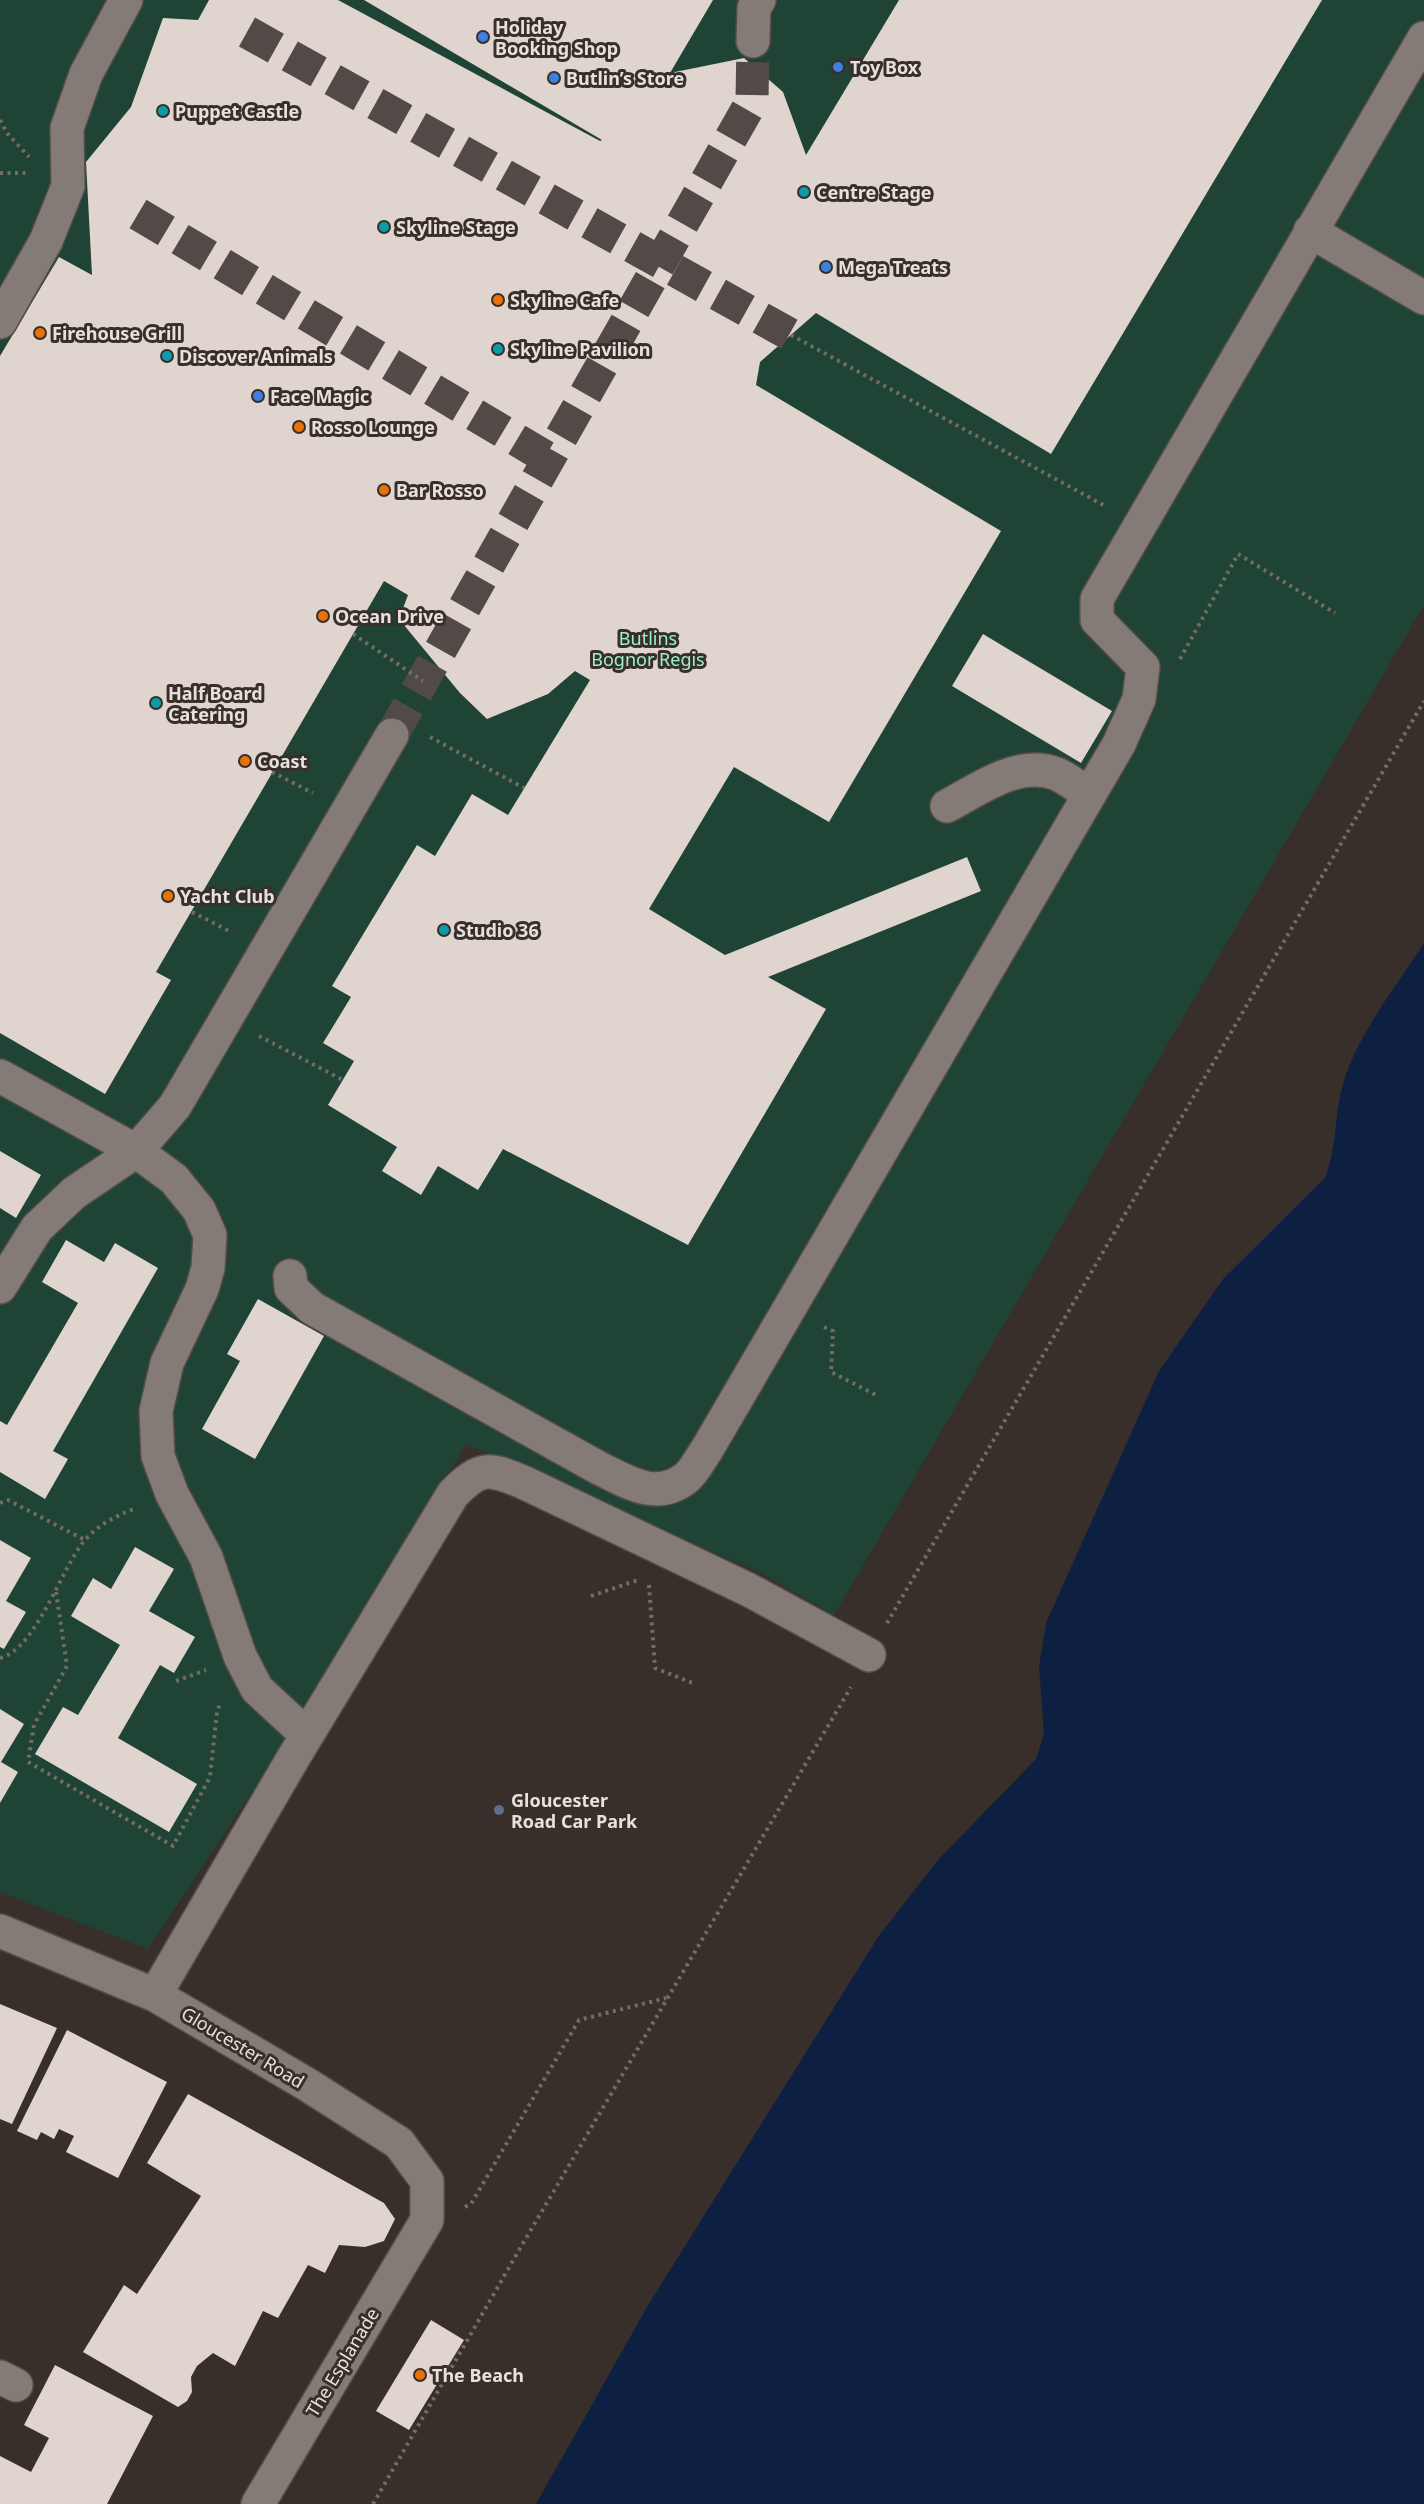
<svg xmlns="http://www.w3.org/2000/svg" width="1424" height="2504" font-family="'Noto Sans',sans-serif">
<rect width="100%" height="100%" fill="#382f2b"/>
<path fill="#1f4435" d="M0,0H1424V605L834,1615L759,1572L466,1444L296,1725L148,1949L0,1892Z"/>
<path fill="#0e2042" d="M1424,943V2504H536L647,2307L878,1937L938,1860L1036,1759L1044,1734L1039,1666L1046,1623L1159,1371L1223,1279L1325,1178C1337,1146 1334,1122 1341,1092C1352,1041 1396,987 1424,943Z"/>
<path fill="#dfd4ce" d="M209,0H338L600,141L602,140L364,0H713L670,73L744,58L783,92L806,155L899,0H1322L1051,454L816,313L760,362L756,385L1001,531L829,822L734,767L649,909L725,955L967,857L981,891L768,977L826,1009L688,1245L503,1149L478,1190L438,1166L421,1195L382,1171L397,1147L328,1105L354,1061L323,1043L351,997L332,986L417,845L435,856L472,794L508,815L590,680L575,671L548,694L487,719L460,693L399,619L408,595L384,581L156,972L171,980L105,1094L0,1033V356L59,257L92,275L86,162L131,107L163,18L198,20Z
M983,634L1112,711L1081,763L952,686Z
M0,1151L41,1175L16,1218L0,1208Z
M66,1240L104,1262L115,1243L158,1268L53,1451L68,1459L45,1499L0,1472V1421L7,1425L78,1303L42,1282Z
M258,1299L324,1336L255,1459L202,1429L240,1361L227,1354Z
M0,1540L31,1558L6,1601L26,1612L4,1649L0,1647Z
M135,1547L174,1569L149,1611L195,1637L174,1673L160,1665L118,1738L197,1784L169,1832L35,1754L63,1707L78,1715L120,1645L71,1616L93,1578L111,1589Z
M0,1709L24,1724L1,1762L18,1772L0,1803Z
M0,2004L57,2028L12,2124L0,2119Z
M67,2030L167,2082L118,2178L66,2152L74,2136L59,2129L54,2139L41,2132L37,2140L17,2131Z
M188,2094L384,2203L395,2219L384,2241L365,2247L339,2245L325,2273L308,2265L278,2318L263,2311L235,2366L213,2353L197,2366L191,2377L192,2392L187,2401L178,2407L83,2352L124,2285L137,2294L201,2196L147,2163Z
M431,2320L464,2340L409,2430L376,2411Z
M55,2365L153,2416L107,2504H0V2456L31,2472L49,2438L24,2425Z"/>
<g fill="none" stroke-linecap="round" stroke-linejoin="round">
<path stroke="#524a46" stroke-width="33" stroke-dasharray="33 16" stroke-linecap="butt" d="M247,32L791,335
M138,214L549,459
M392,735L752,101L753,41"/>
<g stroke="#534c48" stroke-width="36">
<path id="minor" d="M753,41L754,8L759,0
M1310,231L1424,298
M0,322L46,241L68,186L67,128L86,74L126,0
M947,806C979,789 1019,759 1057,774C1068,779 1079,788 1089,794
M0,1076L136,1151L174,1179L199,1210L210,1235L208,1268L202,1289L167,1363L156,1411L158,1456L172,1494L206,1557L240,1656L257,1689L296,1725L309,1731
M290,1276L291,1288L312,1308L597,1467C626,1481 656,1502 686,1478C694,1472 700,1459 706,1451L1119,744L1139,699L1143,667L1097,620V599L1424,38
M0,1287L37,1228L74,1193L136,1151L175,1106L392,735
M0,1931L155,1995L308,2085L399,2143L427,2181V2220L258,2504
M155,1995L292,1760L453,1494C481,1465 490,1468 525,1483L749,1590L869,1655
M0,2377L16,2385"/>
</g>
<path stroke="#736b67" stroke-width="4" stroke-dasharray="3 4.5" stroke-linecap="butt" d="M0,120L7,133L29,157
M0,173H29
M791,335L1107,507
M353,634L423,681
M1180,659L1238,554L1335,613
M430,737L524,788
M272,772L313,793
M192,912L231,932
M259,1036L343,1080
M824,1327L833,1331L831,1372L878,1396
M0,1503L8,1500L85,1540
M649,1585L655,1668L695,1684
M56,1592L67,1666L34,1725L28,1762L173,1846L210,1777L217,1712L220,1704
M591,1596L638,1580
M887,1623L1424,701
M0,1658C36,1650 62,1566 85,1540C99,1524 116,1516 136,1508
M176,1681L206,1670
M465,2207L471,2204L579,2020L666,1998
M373,2504L522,2245L851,1687"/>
<use href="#minor" stroke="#857b76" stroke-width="33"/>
</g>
<g fill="#3f7fe0" stroke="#382f2b" stroke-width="2">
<circle cx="483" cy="37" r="6"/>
<circle cx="838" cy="67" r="6"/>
<circle cx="554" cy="78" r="6"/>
<circle cx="826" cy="267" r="6"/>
<circle cx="258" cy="396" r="6"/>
</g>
<g fill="#0f9aa8" stroke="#382f2b" stroke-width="2">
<circle cx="163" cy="111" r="6"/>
<circle cx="804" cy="192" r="6"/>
<circle cx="384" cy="227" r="6"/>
<circle cx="498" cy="349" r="6"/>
<circle cx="167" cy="356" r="6"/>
<circle cx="156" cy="703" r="6"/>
<circle cx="444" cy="930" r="6"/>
</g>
<g fill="#e8710a" stroke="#382f2b" stroke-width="2">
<circle cx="498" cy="300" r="6"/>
<circle cx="40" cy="333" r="6"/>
<circle cx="299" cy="427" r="6"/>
<circle cx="384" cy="490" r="6"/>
<circle cx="323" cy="616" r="6"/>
<circle cx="245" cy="761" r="6"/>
<circle cx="168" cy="896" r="6"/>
<circle cx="420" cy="2375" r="6"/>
</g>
<circle fill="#5c6f8a" stroke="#382f2b" stroke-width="2" cx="499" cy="1810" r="6"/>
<g text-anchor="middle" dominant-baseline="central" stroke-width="6" stroke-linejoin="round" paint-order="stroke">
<g font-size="18" font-weight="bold" fill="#e7e1de" stroke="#382f2b" text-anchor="start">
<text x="495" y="27">Holiday<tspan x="495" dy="21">Booking Shop</tspan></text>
<text x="850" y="67">Toy Box</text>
<text x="566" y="78">Butlin’s Store</text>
<text x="175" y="111">Puppet Castle</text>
<text x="816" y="192">Centre Stage</text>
<text x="396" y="227">Skyline Stage</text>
<text x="838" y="267">Mega Treats</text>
<text x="510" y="300">Skyline Cafe</text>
<text x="52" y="333">Firehouse Grill</text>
<text x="510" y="349">Skyline Pavilion</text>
<text x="179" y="356">Discover Animals</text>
<text x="270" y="396">Face Magic</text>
<text x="311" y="427">Rosso Lounge</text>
<text x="396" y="490">Bar Rosso</text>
<text x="335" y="616">Ocean Drive</text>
<text x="168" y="693">Half Board<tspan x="168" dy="21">Catering</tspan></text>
<text x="257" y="761">Coast</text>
<text x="180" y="896">Yacht Club</text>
<text x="456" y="930">Studio 36</text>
<text x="511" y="1800">Gloucester<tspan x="511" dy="21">Road Car Park</tspan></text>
<text x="432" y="2375">The Beach</text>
</g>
<g font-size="18" fill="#9bf0ca" stroke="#382f2b">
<text x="648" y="638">Butlins<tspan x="648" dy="21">Bognor Regis</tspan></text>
</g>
<g font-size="18" fill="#e7e1de" stroke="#382f2b">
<text transform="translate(243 2047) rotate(31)">Gloucester Road</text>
<text transform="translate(342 2362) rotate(-59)">The Esplanade</text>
</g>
</g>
</svg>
